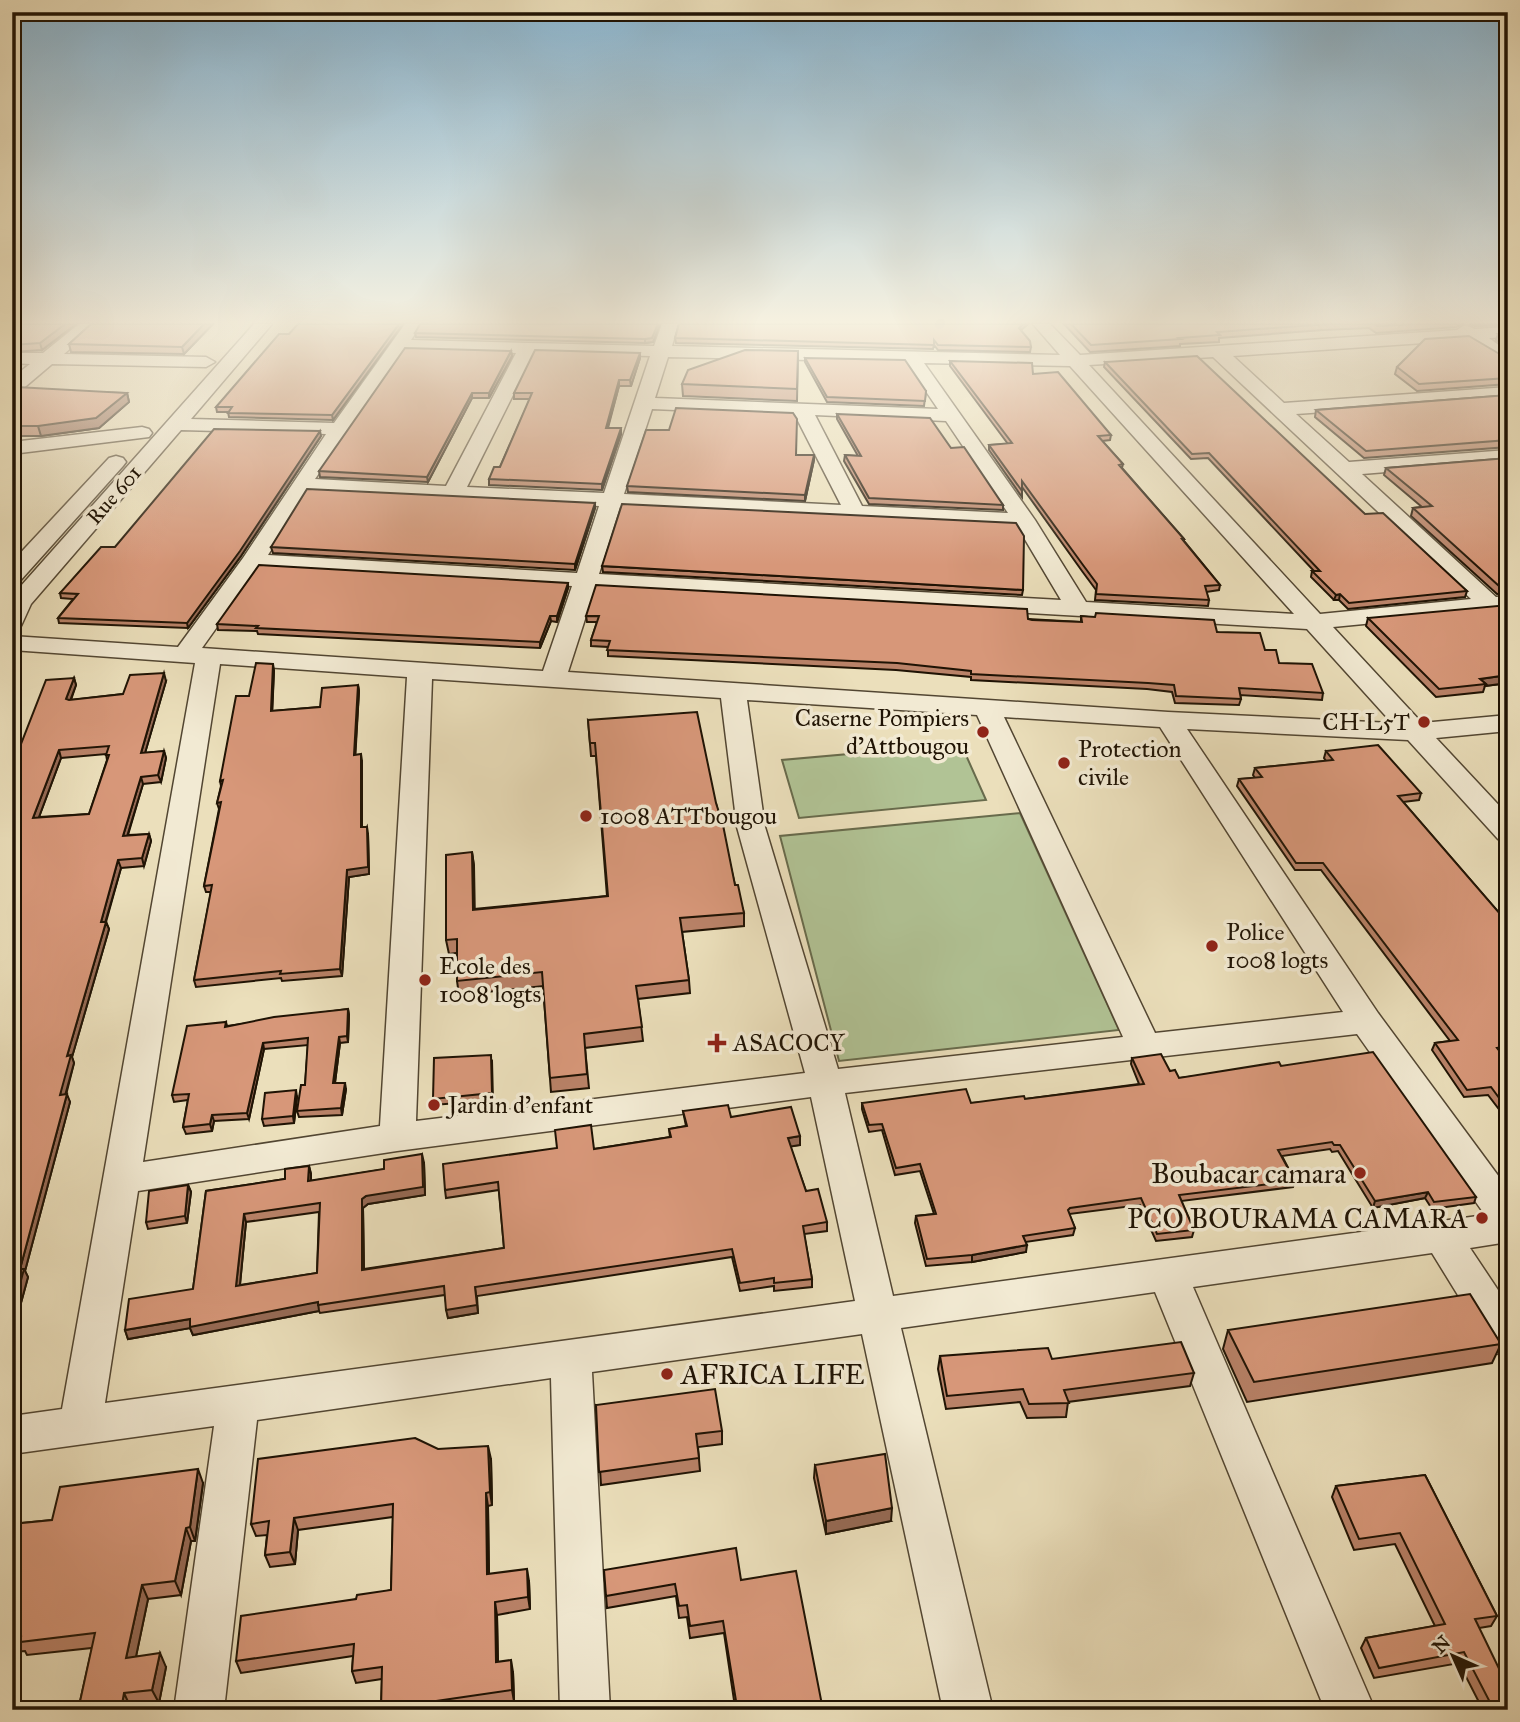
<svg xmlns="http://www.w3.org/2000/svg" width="1520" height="1722" font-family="'IM FELL Great Primer',serif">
<rect width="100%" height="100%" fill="#ebdfbb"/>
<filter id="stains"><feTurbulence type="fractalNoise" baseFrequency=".00286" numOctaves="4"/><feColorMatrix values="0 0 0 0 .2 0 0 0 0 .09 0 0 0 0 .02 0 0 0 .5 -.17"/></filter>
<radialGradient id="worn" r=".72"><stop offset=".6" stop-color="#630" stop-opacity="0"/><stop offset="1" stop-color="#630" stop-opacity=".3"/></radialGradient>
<path fill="#b1c395" stroke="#686b4c" stroke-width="2" d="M961,744L986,800L799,818L782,760Z
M1020,813L1119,1030L839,1061L780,836Z"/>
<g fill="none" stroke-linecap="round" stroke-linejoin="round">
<g stroke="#524632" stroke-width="3">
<path id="minor" d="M79,324H98L64,354L206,357L215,362L206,367L52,364L19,392L12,394V378L30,364L12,363V353H43Z
M254,324H272L191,419L334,423L405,324H422L411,340L654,346L662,324H678L672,346L1060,355L1033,324H1050L1080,355L1457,330L1465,325L1475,329L1508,327V337L1489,338L1508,352V365L1468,340L1233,356L1284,403L1508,387V399L1296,414L1349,462L1508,450V462L1362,474L1496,597L1508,596V610L1333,627L1422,723L1508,715V731L1436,738L1508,815V842L1498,839L1408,740L1187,729L1378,1013L1508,1189V1242L1470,1248L1508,1305V1357L1493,1352L1432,1253L1193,1287L1375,1710H1325L1155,1292L901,1328L993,1710H943L862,1334L592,1372L610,1710H560L551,1378L257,1420L224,1710H174L214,1426L12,1454V1416L62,1409L195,663L12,650V636L178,647L243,558L326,434L181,430L31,604L21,626L12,628V596ZM404,350L516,353L446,486L315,479ZM534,353L650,356L604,493L467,487ZM668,357L906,362L938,409L655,398ZM1213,357L1471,599L1320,614L1089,365ZM924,363L1070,366L1294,614L1086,602L1035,520ZM652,409L795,415L841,505L624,494ZM815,415L946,421L1008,513L862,506ZM307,492L599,506L577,573L268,555ZM620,507L1017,526L1061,600L599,574ZM259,568L572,586L543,671L202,648ZM595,588L1307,629L1392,723L1168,712L568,672ZM220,664L407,677L380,1126L143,1162ZM432,679L721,698L737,827L805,1073L416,1121ZM747,700L977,715L1123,1037L838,1069L765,827ZM1004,717L1160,727L1343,1012L1155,1033ZM1357,1034L1485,1215L893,1296L845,1093ZM811,1097L855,1301L105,1403L138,1191L397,1151Z
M142,427L149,429L152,433L149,437L12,454V442Z
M116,456L123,458L126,462L123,466L20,581L12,583V562L109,458Z"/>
</g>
<use href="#minor" fill="#f2ead3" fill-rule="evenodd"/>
</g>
<path fill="#b98268" stroke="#1f1304" stroke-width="2" fill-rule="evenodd" d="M12,324H76L42,350L12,352Z
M91,324H213L184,354L71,352L69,344Z
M403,324L333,420L229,417L228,412H217L216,407L289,334Z
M660,324L653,342L645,343L416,337L415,333Z
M679,324H1028L1021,330L1031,347L1030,352L938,350L934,345L933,349L676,343L675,338Z
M1064,324H1464L1456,327L1376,333L1369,328L1323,330L1219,338V342L1180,344V346L1090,352Z
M1469,324H1508V325L1475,326Z
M1508,333V350L1496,340L1498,334Z
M511,351L512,356L489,398H472L428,482L320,477L319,471Z
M798,351L797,401L683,396L682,384Z
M640,353V358L631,386H619L608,428H621V434L602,490L489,485V479L500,467L530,399H514V393Z
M805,358L926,391L924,406L827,402L805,362Z
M1508,359V384L1417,391L1395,374L1397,367Z
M950,361L1033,374L1111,435L1110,440L1102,441L1123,464L1122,468L1184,539V541L1220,585L1219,590L1206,592L1209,600L1208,606L1095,600L1096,590L1082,571L1022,487V497L989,450V445L1008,444L950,366Z
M1105,362L1365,514L1467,591L1465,597L1348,609L1339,600H1334L1311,577L1312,571H1314L1208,458L1191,459L1104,367Z
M12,390L127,393L129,402L99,428L41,436H12Z
M1508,395V447L1364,458L1315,417L1316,410Z
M837,414L951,448L1003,505V510L869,504L844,461L845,455L858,456L837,419Z
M669,430L796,455H814V460L805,501L628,492L627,486Z
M321,436L241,556L188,628L59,623L58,618L73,599L61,598L60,593L115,547Z
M1508,458V593L1497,594L1411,516L1413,508L1422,507L1384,475L1386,468Z
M595,503V508L575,570L273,553L271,547Z
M602,566L1023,590L1022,595L603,572Z
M568,588L557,622L551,621L540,648L258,634L257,631L218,630L217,624Z
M586,616L1028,619L1081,622V616L1217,632L1265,650L1279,663L1323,693L1322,700L1240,695L1241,699L1239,705L1175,703L1172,692L1147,689L971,680V677L896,670L608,656V647L591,646V640L597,622H587Z
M1368,618L1508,683L1485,686L1483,692L1436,697L1366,626Z
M274,670L272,711L320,707L358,685L359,691L355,755L362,761V827L368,834L369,874L349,877L342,976L282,981L281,978L196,987L194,980L211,892H206L204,886L219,809L217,803L221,786L220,781Z
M74,678L76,685L71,700L123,694L166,681L145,753L164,751L166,758L161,782L143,784L128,835L149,834L151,841L144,866L121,868L106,922L109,929L72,1057L74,1063L66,1095L70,1102L25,1271L28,1277L12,1336V767ZM106,754L107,760L89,814L39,817L61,758Z
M588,720L716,803L735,885L744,913V926L682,932L689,980L690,993L638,999L643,1041L585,1048L589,1088L551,1092L543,986L459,995L457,981V953L449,954L446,940L472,852L474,866V909L607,896L596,756H591Z
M1326,751L1421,793L1419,800L1403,802L1508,923V1053L1502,1054L1508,1062V1121L1488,1095L1464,1097L1432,1050L1435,1043L1450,1041L1321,870H1295L1237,786L1239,779L1255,778L1253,775L1255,768L1326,761L1324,758Z
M348,1009L349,1015L348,1042L340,1043L335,1083L346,1089L342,1115L299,1117L297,1111L305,1085L308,1045L264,1049L249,1119L214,1121L212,1131L186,1134L183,1127L188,1100L174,1102L172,1095L226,1022L227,1026Z
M1132,1058L1170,1071L1179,1078L1281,1066L1476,1197L1474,1203L1432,1209L1425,1198L1373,1208L1338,1151L1332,1152L1330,1149L1282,1156L1295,1181L1293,1187L1181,1201L1194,1230L1192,1237L1156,1241L1140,1205L1069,1214L1075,1228L1073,1235L1025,1242L1026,1252L972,1262L926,1266L915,1223L916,1216L934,1214L920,1171L895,1175L882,1130L869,1132L862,1109V1103H971L1025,1099L1139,1084L1131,1064Z
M492,1061L493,1100L434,1105L433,1099Z
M297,1097L294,1123L264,1126L262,1119Z
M683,1111L731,1117L800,1136V1145L790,1146L806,1191L827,1222V1231L804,1234L812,1279V1287L774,1291V1286L740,1291L732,1257L477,1296L478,1313L448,1318L445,1295L320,1313L319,1311L193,1335L190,1328L128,1339L125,1330L193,1289L206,1191L285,1179L309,1166L311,1174V1181L424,1163L425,1195L368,1204L363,1208L364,1269L504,1248L499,1190L446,1198L445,1190L594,1149L670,1137L669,1129L686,1126ZM319,1212L317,1273L240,1285L246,1222Z
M188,1185L191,1192L187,1223L148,1229L146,1222Z
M1228,1330L1501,1344L1492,1363L1247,1402L1223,1349Z
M940,1356L1052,1359L1194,1373L1190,1386L1068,1402L1066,1417L1027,1418L1020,1402L946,1409L938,1369Z
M596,1405L722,1431V1444L698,1447L700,1471L601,1485Z
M438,1449L491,1459L492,1505L488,1506L489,1574L529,1581L530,1609L497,1615L498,1662L513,1672L514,1701L458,1710H381L382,1679L356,1683L352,1671L353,1656L241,1673L236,1661L356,1599L391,1590L393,1517L298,1530L295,1564L270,1567L265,1555L267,1535L256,1536L251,1524Z
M815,1465L891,1521L826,1534L814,1478Z
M1425,1475L1497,1616L1491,1626L1479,1628L1508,1710H1483L1459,1663L1374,1678L1361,1648L1366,1638L1435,1626L1395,1544L1354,1550L1332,1497L1336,1486Z
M203,1483L195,1541H191L181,1595L148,1599L136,1656L166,1667L159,1703L130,1706V1710H50L79,1706L92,1648L27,1655L25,1651L12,1652V1524L52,1520Z
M604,1570L741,1580L823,1710L735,1707L724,1633L690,1638L687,1617L679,1618L676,1596L607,1608Z"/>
<path fill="#966a55" stroke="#1f1304" stroke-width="2" d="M65,324H76L42,350L40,343Z
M204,324H213L184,354L182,347Z
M399,324H403L333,420L332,415Z
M658,324H660L653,342L645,343V339Z
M1023,324H1028L1018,332L1019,328Z
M511,351L512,356L489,398V393Z
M640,353V358L631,386L630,380Z
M619,380V386L606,433V428Z
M127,393L129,402L99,428L41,436L38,426Z
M472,393V398L428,482L427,477Z
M621,428V434L602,490V484Z
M320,431L321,436L241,556L188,628L187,623Z
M814,455V460L805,501V495Z
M595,503V508L575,570V564Z
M568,583V588L557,622V616Z
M1340,594L1339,600H1334L1336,595Z
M550,616L551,621L540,648V642Z
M273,664L274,670L272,718L271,711Z
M164,673L166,681L143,760L141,753Z
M1508,675V683L1485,686L1486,684L1480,679Z
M74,678L76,685L68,706L66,699Z
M358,685L359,691L355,762L354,755Z
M59,750L61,758L36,825L33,818Z
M164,751L166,758L161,782L158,775Z
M361,754L362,761V834L361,827Z
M141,777L143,784L125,843L123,836Z
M367,827L368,834L369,874L349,877L342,976L340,969L347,870Z
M149,834L151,841L144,866L142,858Z
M472,852L474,866L475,923L473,910Z
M118,860L121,868L103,930L101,922Z
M106,922L109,929L72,1057L74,1063L63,1103L60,1095L67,1056Z
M348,1009L349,1015L348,1042L347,1036Z
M339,1037L340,1043L334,1090L333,1083Z
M263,1043L264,1049L249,1119L247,1113Z
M345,1083L346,1089L342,1115L341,1108Z
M296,1090L297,1097L294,1123L293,1116Z
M67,1094L70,1102L25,1271L28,1277L12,1336V1314L20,1269Z
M212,1115L214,1121L212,1131L210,1124Z
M800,1136V1145L788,1147V1138Z
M422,1154L424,1163L425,1195L368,1204L363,1208L364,1278L362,1270V1199Z
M309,1166L311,1174L310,1189L308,1181Z
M188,1185L191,1192L187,1223L185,1216Z
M1428,1192L1425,1198L1373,1208L1375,1201Z
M244,1214L246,1222L239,1294L236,1286Z
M1027,1245L1026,1252L972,1262V1255Z
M475,1287L478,1313L448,1318L446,1310Z
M318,1302L319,1311L193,1335L190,1328L128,1339L125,1330L190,1319Z
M488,1446L491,1459L492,1505L490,1492Z
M198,1469L203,1483L195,1541L190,1527Z
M486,1493L488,1506L489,1586L487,1574Z
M892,1508L891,1521L826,1534V1521Z
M294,1518L298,1530L295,1564L290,1552Z
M186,1528L191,1541L181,1595L175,1581Z
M527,1569L529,1581L530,1609L528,1597Z
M142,1585L148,1599L133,1671L126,1658Z
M495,1602L497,1615L498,1674L496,1662Z
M160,1653L166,1667L159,1703L152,1690Z
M511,1660L513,1672L514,1701L512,1690Z
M124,1693L130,1706V1710H121Z"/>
<path fill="#d79779" stroke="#1f1304" stroke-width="2" fill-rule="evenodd" d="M12,324H65L40,343L12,345Z
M91,324H204L182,347L69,344Z
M298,324H399L332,415L228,413L232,407H216L279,334H289Z
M420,324H658L652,338L645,339L415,333Z
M679,324H1023L1019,328L1030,341L1031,347L938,345L934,340V345L675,338Z
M1071,324H1329L1217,332L1220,335L1179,338L1181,339L1091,345Z
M1374,324H1416L1377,326Z
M1508,333V341L1498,334Z
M1469,336L1508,359V378L1419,384L1397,367L1425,339Z
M405,348L511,351L489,393H472L427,477L319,471Z
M535,350L640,353L630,380H619L606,428H621L602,484L489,479L494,467H500L532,393H514Z
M745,350L798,351L797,389L682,384L688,370Z
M1197,356L1365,514L1383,513L1467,591L1349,603L1340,594L1336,595L1312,571H1320L1209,453L1192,454L1105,362Z
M805,358L905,360L926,391L925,401L827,397Z
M950,361L1032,363L1033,374L1058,372L1111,435L1098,436L1123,464L1119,465L1184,539H1182L1220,585L1205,586L1209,600L1096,594L1097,584L1083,565L1022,481V491L989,445L1012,443Z
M16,387L127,393L96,418L38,426H12V390Z
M1508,395V440L1366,451L1316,410Z
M676,408L793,413L797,419L796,455H814L805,495L627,486L646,430H669Z
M837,414L930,418L951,448L964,447L1003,505L869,498L845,455L861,456Z
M214,429L320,431L240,551L187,623L58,618L78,594L60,593L101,547H115Z
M1508,458V586H1499L1413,508L1432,506L1386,468Z
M307,489L595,503L575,564L271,547Z
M622,504L1016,523L1024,536L1023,590L602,566Z
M259,565L568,583L557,616H550L540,642L256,628L258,626L217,624Z
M596,585L1027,609L1028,619L1032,620L1082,622L1081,616L1095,617L1096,613L1214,620L1217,632L1260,633L1265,650H1276L1279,663L1312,664L1323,693L1239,688L1241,699L1176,696L1174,685L1148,683L971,674V671L897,663L607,650L610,641L591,640L599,616H586Z
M1508,605V675L1480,679L1486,684L1439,689L1368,618Z
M256,663L273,664L271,711L320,707L322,688L358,685L354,755L361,754V827H367L368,867L347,870L340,969L280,974L281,971L194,980L212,885L204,886L221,802L217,803L223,780L220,781L236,696H249Z
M164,673L141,753L164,751L158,775L141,777L123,836L149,834L142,858L118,860L101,922H106L67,1056L71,1055L60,1095L67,1094L20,1269H24L12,1314V767L46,680L74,678L66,699L69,700L123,694L130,675ZM109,746L106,755H109L89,814L33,818L59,750Z
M697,712L716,803L723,825L735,885H738L744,913L680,918L689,980L636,986L642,1027L584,1034L587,1074L550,1078L542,972L457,981V939L446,940V855L472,852L473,910L608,896L595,743H590L588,720Z
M1378,745L1421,793L1398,796L1508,923V1046L1497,1048L1508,1062V1110L1491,1087L1467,1090L1435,1043L1458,1040L1323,863H1296L1239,779L1262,777L1255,768L1333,760L1326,751Z
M348,1009L347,1036L339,1037L333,1083H345L341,1108L297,1111L301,1085H305L308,1038L263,1043L247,1113L212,1115L210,1124L183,1127L189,1094L172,1095L187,1026L226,1022L225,1027L274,1017Z
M1373,1052L1476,1197L1434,1202L1428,1192L1375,1201L1340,1145H1334L1332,1142L1278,1150L1295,1181L1179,1195L1194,1230L1157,1234L1141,1198L1070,1208L1068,1210L1075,1228L1023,1236L1027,1245L972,1255L927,1259L916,1216L936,1214L920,1164L896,1168L882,1124L869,1125L862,1103L966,1089L971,1103L1024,1096L1025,1099L1144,1084L1132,1058L1161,1054L1170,1071L1175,1070L1179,1078L1279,1062L1281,1066Z
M491,1055L492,1093L433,1099L434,1058Z
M296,1090L293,1116L262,1119L265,1093Z
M728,1105L731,1117L791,1107L800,1136L788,1138L806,1191L818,1189L827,1222L803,1226L812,1279L774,1283V1278L740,1283L732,1249L475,1287L477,1305L446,1310L444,1286L318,1305V1302L190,1327V1319L125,1330L129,1299L193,1289L206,1191L285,1179V1169L309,1166L308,1181L384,1169V1160L422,1154L423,1187L366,1196L362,1199V1270L504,1248L498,1182L445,1190L443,1164L557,1148L555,1130L591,1125L594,1149L671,1137L669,1129L687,1126L683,1111ZM320,1203L317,1273L236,1286L244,1214Z
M188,1185L185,1216L146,1222L149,1191Z
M1470,1294L1501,1344L1254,1382L1228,1330Z
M1181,1342L1194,1373L1064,1390L1069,1403L1029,1404L1023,1389L947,1396L940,1356L1048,1348L1052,1359Z
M715,1389L722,1431L696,1434L699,1458L599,1472L596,1405Z
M415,1438L438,1449L488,1446L490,1492L486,1493L487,1574L527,1569L528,1597L495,1602L496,1662L511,1660L512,1690L381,1709L382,1667L352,1671L354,1644L236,1661L241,1616L356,1599L357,1595L391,1590L393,1504L294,1518L290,1552L265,1555L269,1521L251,1524L258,1459Z
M885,1454L892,1508L826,1521L815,1465Z
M198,1469L190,1527L186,1528L175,1581L142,1585L126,1658L160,1653L152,1690L124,1693L121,1710H50L79,1706L95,1633L20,1642L21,1637L12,1638V1524L52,1520L60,1487Z
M1425,1475L1497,1616L1475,1619L1505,1681H1508V1710H1494L1464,1652L1379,1668L1366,1638L1445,1624L1400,1533L1359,1539L1336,1486Z
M736,1548L741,1580L796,1571L823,1710H722L737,1707L723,1621L690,1626L687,1605L679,1606L675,1584L606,1596L604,1570Z"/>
<linearGradient id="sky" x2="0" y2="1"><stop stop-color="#89b7d4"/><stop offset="0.57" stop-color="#f6f1e0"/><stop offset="1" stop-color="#f6f1e0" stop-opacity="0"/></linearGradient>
<rect width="1520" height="565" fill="url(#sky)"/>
<g fill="#8f2418" stroke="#f2ead3" stroke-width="2.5">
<circle cx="1424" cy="722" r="7"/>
<circle cx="983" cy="732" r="7"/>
<circle cx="1064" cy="763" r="7"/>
<circle cx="586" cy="816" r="7"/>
<circle cx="1212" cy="946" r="7"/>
<circle cx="425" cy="980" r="7"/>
<path d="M713.5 1032.5h7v7h7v7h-7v7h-7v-7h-7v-7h7z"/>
<circle cx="434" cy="1105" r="7"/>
<circle cx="1360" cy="1173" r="7"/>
<circle cx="1482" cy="1218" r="7"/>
<circle cx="667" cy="1374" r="7"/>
</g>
<g text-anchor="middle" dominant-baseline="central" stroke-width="7" stroke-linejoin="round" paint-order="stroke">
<g font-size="21" fill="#1f1304" stroke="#f2ead3">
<text transform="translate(114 495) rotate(-49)">Rue 601</text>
</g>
<g font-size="24" fill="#1f1304" stroke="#f2ead3" text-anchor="start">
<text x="969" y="718" text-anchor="end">Caserne Pompiers<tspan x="969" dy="28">d'Attbougou</tspan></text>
<text x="1410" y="722" text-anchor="end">CH L5T</text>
<text x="1078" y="749">Protection<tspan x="1078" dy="28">civile</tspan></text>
<text x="600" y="816">1008 ATTbougou</text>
<text x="1226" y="932">Police<tspan x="1226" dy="28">1008 logts</tspan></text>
<text x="439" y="966">Ecole des<tspan x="439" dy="28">1008 logts</tspan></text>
<text x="733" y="1043">ASACOCY</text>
<text x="448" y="1105">Jardin d'enfant</text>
</g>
<g font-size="28" fill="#1f1304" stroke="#f2ead3" text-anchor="end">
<text x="1346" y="1173">Boubacar camara</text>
<text x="1468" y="1218">PCO BOURAMA CAMARA</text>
<text x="681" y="1374" text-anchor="start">AFRICA LIFE</text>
</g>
</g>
<rect width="1520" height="1722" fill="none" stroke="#ebdfbb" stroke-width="42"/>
<rect x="14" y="14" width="1492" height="1694" fill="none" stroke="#1f1304" stroke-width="3.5"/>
<rect x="21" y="21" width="1478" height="1680" fill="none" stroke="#1f1304" stroke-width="2"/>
<g transform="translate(1453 1656) rotate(315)" stroke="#f2ead3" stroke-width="5" paint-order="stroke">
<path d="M0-5L12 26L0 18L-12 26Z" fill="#1f1304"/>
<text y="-10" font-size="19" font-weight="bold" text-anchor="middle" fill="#1f1304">N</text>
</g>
<rect width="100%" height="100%" filter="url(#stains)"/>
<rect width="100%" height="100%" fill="url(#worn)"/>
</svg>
